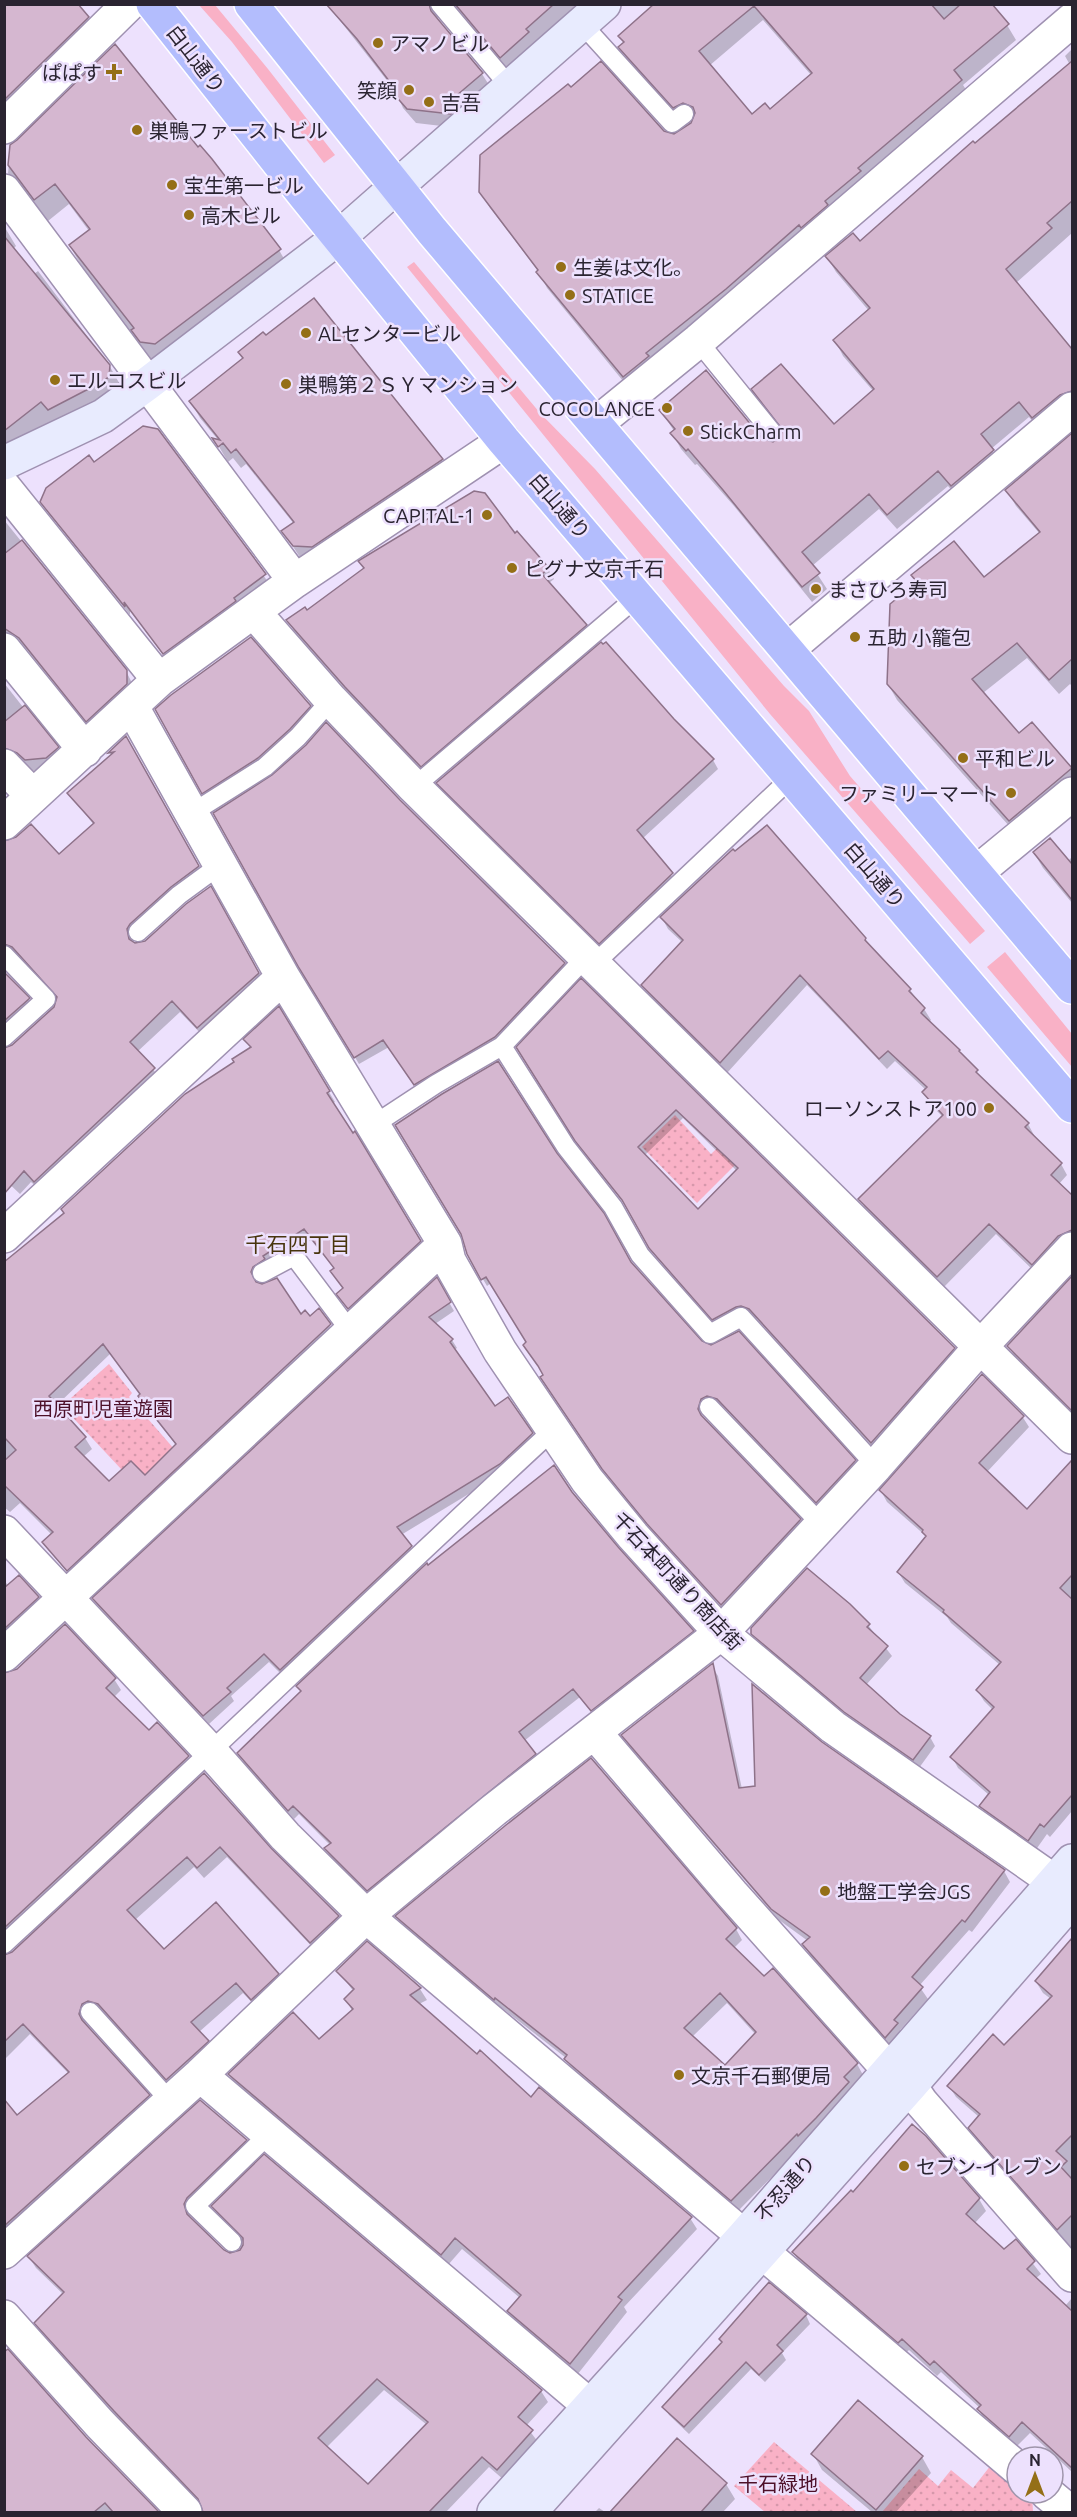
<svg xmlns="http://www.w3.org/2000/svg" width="1077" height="2517" font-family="Ubuntu,'Noto Sans JP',sans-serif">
<defs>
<pattern id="park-dots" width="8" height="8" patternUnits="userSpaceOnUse" patternTransform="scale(1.5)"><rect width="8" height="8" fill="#f9b1c6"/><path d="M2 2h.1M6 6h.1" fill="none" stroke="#d698ab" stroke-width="1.8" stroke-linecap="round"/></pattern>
</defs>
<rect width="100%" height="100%" fill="#ede1fd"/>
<path fill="#f9b1c6" d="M199,5H215L268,69L335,155L324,163L232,42Z
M414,262L540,413L595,469L784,686L809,711L850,776L985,931L970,944L770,714L407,267Z
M1005,952L1072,1034V1067L987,967Z"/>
<path fill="url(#park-dots)" d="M675,1115L711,1154L741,1125L759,1141L697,1203L642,1147Z
M109,1364L132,1393L129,1397L188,1465L151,1501L62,1406Z
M774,2442L857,2512H765L734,2486Z
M991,2465L1017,2483V2493H1032L1033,2512H882L919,2469L938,2486L951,2470L973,2488Z"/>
<path fill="#0003" fill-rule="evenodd" d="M4,4L88,18L98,34L4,124Z
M327,4H579L509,71L459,11L448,7L440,10L437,20L482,74L491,88L459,128L416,123L403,108L396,92Z
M659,4H990L1007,25L1016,40L963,85L970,96L632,392L547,288L539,272L490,208L480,191L663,132L668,135L679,133L696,119L693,118L683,123L629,63L620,47L624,44L620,37ZM763,20L811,75L770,111L752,116L709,66Z
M1072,49V233L1016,283L1072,351V408L1042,433L1029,417L991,449L1002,467L961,501L948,486L897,529L879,509L812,566L827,589L812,602L734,506L697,464L695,465L681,449L672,433L674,431L661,411L761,439L767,443L778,441L783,435L782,430L762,405L753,389L834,426L874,392L843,356L835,340L869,311L836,272L827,257L859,243L975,145L1070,65L1065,56Z
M11,146L279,250L291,271L153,363L82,267L70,246L89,231L69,204L48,221L33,201L21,194L8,173Z
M4,226L16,246L13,249L34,274L38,271L109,365L122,388L4,451Z
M314,300L442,460L451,476L303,562L283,531L294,524L246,464L241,468L233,458L228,462L215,440L219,441L200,418L191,402Z
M157,430L271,586L170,664L130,609V615L49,514L42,502L94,464Z
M1072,435V686L1070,684L1059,694L1027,658L983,693L1019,735L1070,768L1072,772V790L1018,836L897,700L888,684L917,583L913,576L984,579L1040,534L1016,506L1007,491Z
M4,520L126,671L132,683L93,732L26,649L19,644H4Z
M515,535L548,569L554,579L549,583L585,626L591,636L427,776L353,698L294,631L288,621L307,612L365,570L360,562Z
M4,683L64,759L53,769L32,771L16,759H4Z
M310,706L314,714L294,736L207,800L157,710Z
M673,720L713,760L718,769L642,839L677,883L605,951L443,792L438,783Z
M126,738L205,878L136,935L133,943L146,942L210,888L265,985L205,1038L180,1012L137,1052L153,1069L160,1080L42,1192L31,1182L20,1194L4,1179L12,1047L58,1002L57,998L14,955L4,958V842L59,856L94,825L69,793L112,756L110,753Z
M399,801L564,964L568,971L499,1045L420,1092L389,1047L359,1064L301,967Z
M1034,853L1068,861L1072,857V903L1043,868Z
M662,918L865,939L871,948L910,990L924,1009L931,1020L929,1022L959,1051L981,1078L1028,1124L1034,1135L1032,1137L1061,1164L1067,1175L1059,1184L1072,1197V1242L1038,1275L996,1234L944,1287L866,1210L860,1199L943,1117L930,1104L924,1093L926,1090L895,1061L887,1069L807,985L727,1073L650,997L643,986L682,942L668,929Z
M4,973L29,999L35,1010L4,1040Z
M581,981L954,1349L959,1358L877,1452L757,1319L751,1316L719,1329L657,1258L629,1210L583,1150ZM683,1118L737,1171L698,1211L645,1155Z
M279,1009L335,1102L332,1104L353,1135L354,1134L426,1253L355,1319L338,1294L344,1289L332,1272L335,1269L311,1240L268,1268L259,1278L256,1284L301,1316L310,1318L319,1310L336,1336L74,1581L44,1542L52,1535L20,1503L10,1512L4,1507V1264L65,1214L236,1062L251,1049L245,1040ZM110,1354L141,1395L146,1407L177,1446L145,1477L109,1484L83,1457L92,1449L85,1438L56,1406Z
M555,1154L630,1263L701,1343L854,1461L859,1469L821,1509L723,1406L712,1403L704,1407L701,1417L800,1520L804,1528L726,1612L653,1531L608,1476L545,1375L528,1343L491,1283L487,1286L468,1254Z
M1072,1278V1414L1015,1357L1009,1346Z
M436,1280L454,1311L435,1324L452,1340L457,1348L454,1350L494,1408L532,1434L536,1442L505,1472L401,1535L416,1555L285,1678L269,1662L231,1696L234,1701L209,1724L99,1607L94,1599Z
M1022,1416L1029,1427L987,1472L1027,1511L1072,1462V1811L1050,1837L1047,1834L1035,1851L987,1817L981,1806L989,1795L958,1768L952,1757L993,1710L984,1701L977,1690L1000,1665L951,1623L947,1617L905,1583L898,1572L927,1537L887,1502L881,1491Z
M571,1493L617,1549L692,1632L698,1641L597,1719L580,1697L524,1741L540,1764L373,1899L331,1858L326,1849L330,1845L299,1814L294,1819L244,1763L239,1753L301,1692L298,1687L428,1567Z
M4,1581L9,1586L38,1598L44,1609L4,1646Z
M868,1625L892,1656L866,1685L899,1715L930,1737L935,1746L919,1768L851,1721L758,1643L753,1633Z
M712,1666L718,1676L742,1789L756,1787L821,1743L1004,1871L1010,1882L972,1932L969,1930L919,1986L928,1999L900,2030L903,2035L892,2048L810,1955L803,1944L808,1941L779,1920L629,1746L623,1735Z
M4,1675L114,1679L121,1690L114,1697L149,1732L157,1724L188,1757L194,1768L4,1945Z
M204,1775L270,1849L338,1917L344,1928L318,1953L227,1857L204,1878L194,1867L135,1920L164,1951L277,1975L284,1986L259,2010L243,1993L199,2032L214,2053L174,2090L106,2015L95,2012L88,2015L85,2025L148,2096L155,2107L4,2243V2102L17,2117L69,2074L30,2034L4,2060V1974L12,1954Z
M397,1917L736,1929L742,1940L734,1948L857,2064L863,2075L851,2088L854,2094L738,2211L572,2070L566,2058L502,2008L500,2010L403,1927ZM727,2003L756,2035L725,2067L692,2037Z
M1072,1940V2246L1071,2247L977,2140L970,2128L979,2117L956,2097L949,2086L1004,2047L1051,1999L1043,1993L1036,1982Z
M367,1943L420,1989L427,2000L419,2004L477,2056L690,2218L697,2229L624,2307L627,2312L577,2375L516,2323L509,2311L520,2298L462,2249L448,2265L236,2086L230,2074L319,2041L353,2012L346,2000L354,1992L338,1971Z
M925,2137L979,2199L986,2211L974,2224L1004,2251L1016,2242L1041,2274L1035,2279L1065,2306L1072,2298V2472L1030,2433L1016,2447L985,2421L979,2410L980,2408L941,2372L937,2376L909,2350L906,2353L800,2264L794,2253L853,2194Z
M246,2141L252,2152L193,2209L190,2216L191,2220L223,2251L230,2255L241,2252L244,2243L219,2217L213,2206L264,2156L541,2391L548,2402L526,2426L538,2442L504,2480L489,2467L446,2512H205L204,2508L122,2422L42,2334L36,2323L64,2295L36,2268L29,2257ZM384,2390L427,2425L368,2486L326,2448Z
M806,2315L810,2324L782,2353L786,2360L765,2382L751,2369L689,2434L669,2415L664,2407Z
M4,2349L85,2438L157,2512H4Z
M858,2402L922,2457L931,2473L896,2512H872L822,2470L813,2454Z
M677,2440L726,2484L735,2499L723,2512H612Z
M599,2508L605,2512H595Z"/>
<path fill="#d5b7d0" stroke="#8e7289" stroke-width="1.5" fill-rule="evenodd" d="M4,4H78L89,17L4,100Z
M326,4H429L431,11L483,73L450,101L456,109L451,114L407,109L393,93L396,90L357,39Z
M455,4H554L526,29L529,32L500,58Z
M654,4H931L944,19L961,4H992L1009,24L954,70L962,80L858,168L861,171L825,201L828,205L801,228L799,225L726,289L646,353L649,356L623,377L536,272L538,270L479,192L480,155L568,84L571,87L601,61L664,131L674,134L691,123L695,113L693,107L683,103L673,108L618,47L624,42L618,36ZM754,6L812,73L770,109L765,103L752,114L699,51Z
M115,44L198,147L200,145L212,159L281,249L155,344L140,342L131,330L134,328L69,245L90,229L55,184L34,200L8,165L10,145L17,140Z
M1072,61V201L1047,223L1052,228L1006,269L1072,349V391L1060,395L1032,418L1019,402L981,434L994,450L951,486L938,471L887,515L869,494L802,552L820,573L802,587L723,490L688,449L686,451L670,433L675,429L659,410L706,370L762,438L773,442L781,436L782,429L751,389L781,364L834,424L874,389L833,340L870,308L825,256L853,233L860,241L973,141L975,143Z
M4,236L110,365L109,377L98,384L48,410L41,402L4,431Z
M314,298L443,459L312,547L293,546L281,531L294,522L236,449L231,453L223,443L218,447L212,438L220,440L189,401L243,358L238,352L263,332L266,335Z
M143,426L158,429L266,574L234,598L236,601L163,654L124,602L125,607L40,502L46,488L89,455L94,462Z
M1072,433V659L1049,680L1017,643L972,679L1019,733L1032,722L1072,768L1009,821L887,684L890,604L917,582L911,575L954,541L984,577L1040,532L1005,490Z
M474,491L485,493L515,533L517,531L549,568L542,574L587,625L421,767L345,687L286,620L305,607L307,610L364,568L358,561Z
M22,540L127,670V684L86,722L19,638L4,628V554Z
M251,637L311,706L290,729L258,758L202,794L155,709L171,695Z
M601,642L603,644L606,642L674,719L714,759L637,830L673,873L599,944L436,783Z
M25,705L59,747L46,758L25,760L17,753L4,748V722Z
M326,722L400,800L565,963L495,1037L414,1085L383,1040L354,1058L299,968L213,813L272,775L306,745Z
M126,736L199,866L171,887L130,924L127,929L129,939L135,943L145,941L186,904L211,886L259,973L197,1028L172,1001L130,1042L155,1068L34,1182L24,1171L4,1194V1048L12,1045L54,1007L57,997L12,947L4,944V841L16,837L31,824L59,854L94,823L67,793L114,752L108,753Z
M767,825L866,938L865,940L911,989L909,991L925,1008L921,1013L960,1050L959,1051L978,1070L976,1072L1029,1123L1025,1127L1062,1163L1051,1175L1072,1195V1230L1058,1236L1032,1265L989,1224L937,1277L858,1199L943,1115L922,1092L927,1087L888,1051L879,1059L800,975L720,1063L641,985L683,940L660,917L733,849L735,851Z
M1050,838L1072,864V900L1033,852Z
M4,972L30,998L4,1021Z
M581,978L955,1348L871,1443L749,1309L741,1306L736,1307L712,1320L649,1248L622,1200L575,1141L516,1047ZM676,1110L738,1168L698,1209L638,1147Z
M279,1006L330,1091L327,1093L353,1133L355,1131L421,1241L348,1309L336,1294L343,1288L330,1271L334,1268L304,1229L263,1256L265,1259L253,1267L251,1272L256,1282L262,1284L277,1278L301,1314L305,1310L310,1316L319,1308L331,1324L67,1571L42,1542L53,1532L4,1485V1461L16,1450L4,1437V1262L64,1213L61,1209L185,1094L234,1062L232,1059L251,1047L243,1039ZM103,1344L140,1394L138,1396L176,1444L145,1475L131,1461L109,1481L75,1447L86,1437L49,1396Z
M498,1061L557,1153L604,1213L631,1262L702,1341L711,1345L739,1331L856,1460L816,1503L717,1399L707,1396L701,1399L698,1409L701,1415L801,1519L721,1605L647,1524L602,1469L540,1377L543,1375L538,1366L523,1345L526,1342L486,1277L481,1280L467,1254L461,1234L395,1125L442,1094Z
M1072,1276V1411L1007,1346Z
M437,1277L451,1302L429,1317L453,1339L450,1342L495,1406L508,1397L533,1433L500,1464L397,1527L412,1546L280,1670L264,1654L227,1688L231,1692L203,1716L92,1598Z
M982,1374L1024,1416L979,1463L1027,1509L1072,1460V1575L1060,1588L1072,1599V1795L1044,1827L1040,1824L1028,1841L979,1806L990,1792L950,1757L994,1707L976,1690L1001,1662L943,1612L944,1610L897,1572L926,1536L922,1532L923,1530L879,1490Z
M554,1465L572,1492L619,1548L694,1631L591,1711L573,1689L519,1732L536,1754L367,1891L324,1848L331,1843L293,1806L288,1811L237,1753L301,1691L296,1686L427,1563L428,1565Z
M807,1568L850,1604L870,1624L867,1627L888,1646L860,1678L900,1714L931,1736L913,1760L844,1712L751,1634V1628Z
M19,1575L39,1597L4,1629V1588Z
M65,1624L116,1678L106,1688L149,1730L157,1722L189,1756L4,1928V1673L17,1669Z
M713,1663L739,1788L755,1786L752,1684L822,1742L1005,1870L965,1922L962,1920L912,1977L923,1987L894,2020L898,2023L885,2038L802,1944L810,1937L771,1909L621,1735Z
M591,1758L737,1928L726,1939L764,1976L773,1968L858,2063L844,2077L849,2082L816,2118L798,2136L797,2134L731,2201L564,2059L567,2055L495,1998L494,2000L395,1916L506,1825ZM720,1993L756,2032L725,2065L684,2028Z
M204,1773L271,1848L339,1916L310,1943L220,1847L197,1868L187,1857L127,1910L164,1949L216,1902L279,1974L251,2000L236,1983L191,2022L209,2041L166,2080L98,2004L88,2001L82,2004L79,2014L82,2020L150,2095L4,2226V2099L17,2115L69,2072L23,2024L4,2042V1955L12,1952Z
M1072,1938V2135L1056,2151L1067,2161L1061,2167L1072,2179V2215L1057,2230L968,2128L980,2114L947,2086L993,2034L1004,2045L1052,1996L1035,1981Z
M367,1941L421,1988L410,1995L477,2054L480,2050L531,2097L539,2087L692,2217L618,2297L622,2300L570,2364L507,2311L521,2295L455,2238L441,2255L228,2074L293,2012L319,2039L353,2009L344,1999L354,1989L336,1971Z
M200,2100L247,2140L187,2198L184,2204L187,2214L224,2250L230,2253L240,2250L243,2245V2238L211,2206L264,2154L542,2390L518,2417L533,2430L497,2470L482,2457L429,2512H203L198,2499L114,2411L34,2323L64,2292L27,2256ZM377,2379L428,2422L368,2484L318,2438Z
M912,2124L926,2136L980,2198L966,2214L1004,2249L1016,2239L1035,2261L1027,2269L1072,2311V2468L1022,2422L1009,2437L977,2409L981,2405L934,2361L930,2365L902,2339L898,2343L792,2252L851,2190L853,2192Z
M769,2282L807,2314L777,2345L783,2351L759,2375L746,2362L684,2427L662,2407L722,2342L719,2339Z
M8,2349L86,2437L159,2512H113L105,2503L94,2512H4V2352Z
M858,2400L923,2456L876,2510L811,2454Z
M677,2438L727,2483L701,2512H610Z"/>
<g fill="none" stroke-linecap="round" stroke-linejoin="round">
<g stroke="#9f91b1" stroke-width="21">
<path id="lane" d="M440,4L510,87
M582,24L672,123L684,114
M698,341L771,431
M414,787L638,596
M192,813L265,767L298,737L331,700
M138,932L179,895L220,865
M4,955L46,999L4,1037
M594,964L792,777
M502,1046L566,1147L613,1207L640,1255L710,1334L741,1317L876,1466
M372,1126L436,1084L502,1046L586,957
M262,1273L294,1256L351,1332
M709,1407L821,1524
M4,1944C189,1774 369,1600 553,1430
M90,2012L171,2102
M232,2242L195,2206L269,2134"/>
</g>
<g stroke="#9f91b1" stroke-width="36">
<path id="street" d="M4,127L129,4
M4,191L295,581
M596,424L698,341L1072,20
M4,487L159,680
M254,612L331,700L414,787L1072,1437
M4,650L85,750
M787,650L1072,409
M132,707L283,977L445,1244L449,1261L500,1351L587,1480L633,1536L721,1633L833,1727L1055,1882L1072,1901
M4,766L33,796
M4,823L159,680L295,581L504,441
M976,873L1072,794
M4,1236L283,977
M4,1532L212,1753L285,1836L366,1916L1017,2468
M4,1655L445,1244
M594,1732L732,1894L888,2069
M200,2075L590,2406
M910,2086L921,2102L1072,2275
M4,2252L200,2075L366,1916L494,1810L721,1633L876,1466L982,1345L1072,1249
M4,2317L100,2424L185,2512
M1047,2493L1070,2512"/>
</g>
<g stroke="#9f91b1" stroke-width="36">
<path id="secondary" d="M4,463L103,416L147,384L338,238L604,4
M494,2512L743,2237L1072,1861
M530,2512L910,2086L1072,1900"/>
</g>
<g stroke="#fff" stroke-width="36">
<path id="highway" d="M153,4L305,196L504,441L1072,1106
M251,4L432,231L1072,987"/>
</g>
<use href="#lane" stroke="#fff" stroke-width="18"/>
<use href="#street" stroke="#fff" stroke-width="33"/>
<use href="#secondary" stroke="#e8ebfe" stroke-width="33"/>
<use href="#highway" stroke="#b3bdfd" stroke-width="33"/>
</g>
<g fill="#946f17" stroke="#ede1fd" stroke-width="2">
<circle cx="378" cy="43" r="6"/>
<path d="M111 63h6v6h6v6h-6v6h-6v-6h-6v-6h6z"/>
<circle cx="409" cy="90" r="6"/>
<circle cx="429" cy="102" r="6"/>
<circle cx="137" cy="130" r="6"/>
<circle cx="172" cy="185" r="6"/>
<circle cx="189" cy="215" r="6"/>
<circle cx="561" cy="267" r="6"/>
<circle cx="570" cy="295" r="6"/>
<circle cx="306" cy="333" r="6"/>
<circle cx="55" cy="380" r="6"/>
<circle cx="286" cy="384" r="6"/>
<circle cx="667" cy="408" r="6"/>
<circle cx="688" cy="431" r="6"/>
<circle cx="487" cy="515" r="6"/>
<circle cx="512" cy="568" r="6"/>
<circle cx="816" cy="589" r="6"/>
<circle cx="855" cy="637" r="6"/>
<circle cx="963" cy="758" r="6"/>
<circle cx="1011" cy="793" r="6"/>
<circle cx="989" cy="1108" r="6"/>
<circle cx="825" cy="1891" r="6"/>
<circle cx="679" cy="2075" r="6"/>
<circle cx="904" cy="2166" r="6"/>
</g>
<g text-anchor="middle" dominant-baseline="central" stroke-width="5" stroke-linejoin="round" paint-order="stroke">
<g font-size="20" fill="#2a2431" stroke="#ede1fd" text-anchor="start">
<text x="390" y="43">アマノビル</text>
<text x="102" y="72" text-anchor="end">ぱぱす</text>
<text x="397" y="90" text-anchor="end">笑顔</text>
<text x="441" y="102">吉吾</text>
<text x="149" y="130">巣鴨ファーストビル</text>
<text x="184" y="185">宝生第一ビル</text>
<text x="201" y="215">高木ビル</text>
<text x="573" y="267">生姜は文化。</text>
<text x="582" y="295">STATICE</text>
<text x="318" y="333">ALセンタービル</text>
<text x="67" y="380">エルコスビル</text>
<text x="298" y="384">巣鴨第２ＳＹマンション</text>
<text x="655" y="408" text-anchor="end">COCOLANCE</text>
<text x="700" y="431">StickCharm</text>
<text x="475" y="515" text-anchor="end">CAPITAL-1</text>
<text x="524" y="568">ピグナ文京千石</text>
<text x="828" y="589">まさひろ寿司</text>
<text x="867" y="637">五助 小籠包</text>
<text x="975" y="758">平和ビル</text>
<text x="999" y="793" text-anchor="end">ファミリーマート</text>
<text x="977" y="1108" text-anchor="end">ローソンストア100</text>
<text x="837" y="1891">地盤工学会JGS</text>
<text x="691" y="2075">文京千石郵便局</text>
<text x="916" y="2166">セブン-イレブン</text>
</g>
<g font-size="20" fill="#2a2431" stroke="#ede1fd">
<text transform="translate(196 59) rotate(52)">白山通り</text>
<text transform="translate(560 506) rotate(49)">白山通り</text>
<text transform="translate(875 875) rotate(49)">白山通り</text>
<text transform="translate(678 1581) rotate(47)">千石本町通り商店街</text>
<text transform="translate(785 2188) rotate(-49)">不忍通り</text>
</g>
<g font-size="20" fill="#4d1029" stroke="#ede1fd">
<text x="103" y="1408">西原町児童遊園</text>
<text x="778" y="2483">千石緑地</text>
</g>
<g font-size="21" fill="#48350e" stroke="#ede1fd">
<text x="298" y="1244">千石四丁目</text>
</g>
</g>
<rect width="1077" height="2517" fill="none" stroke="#2a2431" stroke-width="12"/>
<g transform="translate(1035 2475)"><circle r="28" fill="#ede1fd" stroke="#9f95ab" stroke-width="1.5"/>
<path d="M0-4.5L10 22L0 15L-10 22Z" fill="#946f17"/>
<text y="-9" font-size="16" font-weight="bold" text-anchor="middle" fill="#2a2431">N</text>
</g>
</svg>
